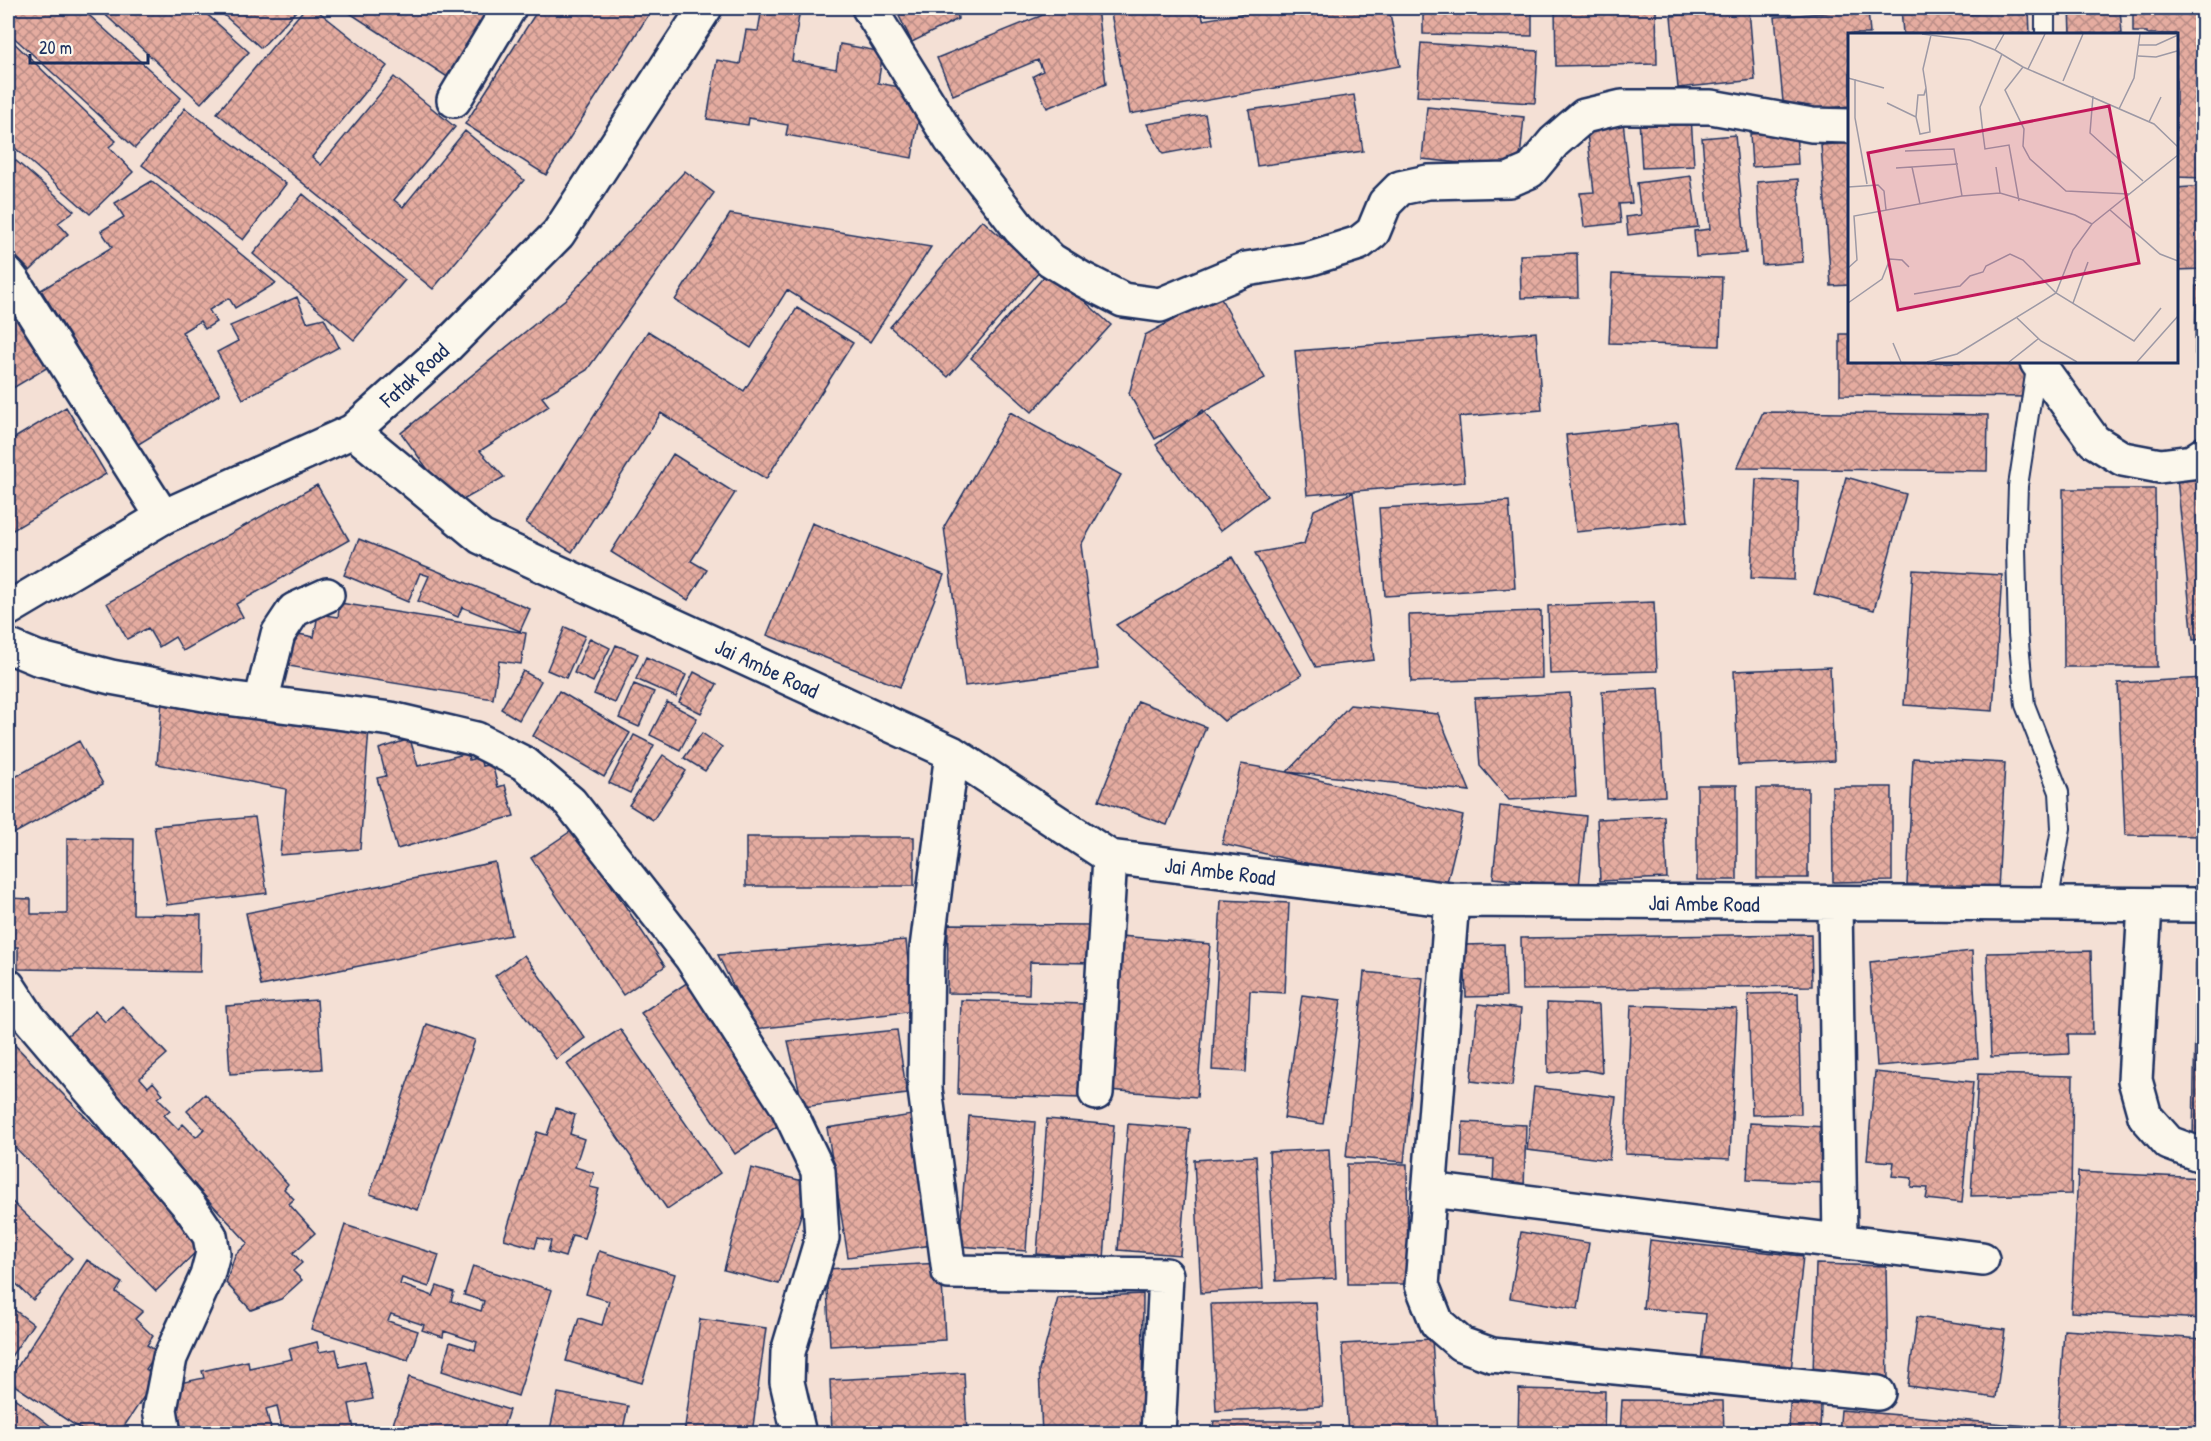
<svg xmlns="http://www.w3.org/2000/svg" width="2211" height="1441" font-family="'Patrick Hand',sans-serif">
<defs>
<pattern id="building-cross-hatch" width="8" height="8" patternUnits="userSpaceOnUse" patternTransform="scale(1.5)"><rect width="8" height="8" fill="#e5aca0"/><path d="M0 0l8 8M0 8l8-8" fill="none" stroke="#b98c86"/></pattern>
</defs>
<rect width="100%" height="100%" fill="#f4e0d5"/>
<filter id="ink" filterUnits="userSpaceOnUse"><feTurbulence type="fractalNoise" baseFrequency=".0167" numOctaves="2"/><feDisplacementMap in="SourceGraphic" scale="12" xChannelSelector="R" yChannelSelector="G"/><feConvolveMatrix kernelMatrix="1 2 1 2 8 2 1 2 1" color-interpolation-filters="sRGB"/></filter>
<g filter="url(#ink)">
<path fill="url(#building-cross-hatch)" stroke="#1b2f5e" stroke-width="1.5" d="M8,8H81L181,98L135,148L8,32Z
M98,8H200L249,52L201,103Z
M216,8H299L261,48Z
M305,8H314L387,66L312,157L321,165L394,77L455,127L394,200L403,207L465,131L524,180L433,289L217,113Z
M342,8H479L497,20L455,82Z
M539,8H653L546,175L465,124Z
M762,8H823L822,14L800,9L792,61L836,69L840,44L883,52L878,83L910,89L907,103L921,105L912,158L786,135L788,125L749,118L748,125L707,119L717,60L740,64L746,30L758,31Z
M895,8H957L958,19L912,42Z
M1060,8H1097L1106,84L1047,108L1033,76L1043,71L1038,60L953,95L937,58Z
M1110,8H1201L1203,20L1276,8H1389L1400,66L1130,114Z
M1423,8H1532V36L1423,34Z
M1555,8H1656L1657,64L1556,66Z
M1901,8H1971V14L2029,10L2030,34H1903Z
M2070,8H2120L2122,34H2071Z
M2133,8H2199V104H2204V178L2176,177V34H2147V32H2133Z
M1749,9L1755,80L1678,88L1671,16Z
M1868,9L1870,34H1850V106L1784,112L1775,17Z
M8,37L116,141L109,147L133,172L90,214L8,142Z
M1421,43L1538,51L1535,103L1417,96Z
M1354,95L1363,151L1257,166L1249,110Z
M1427,107L1524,117L1519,169L1422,159Z
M185,108L286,184L243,240L142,165Z
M1205,114L1211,145L1163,154L1147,124Z
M1691,116L1694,166L1642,168L1639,119Z
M1623,121L1632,203L1619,204L1621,223L1584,227L1580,193L1594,192L1586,125Z
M1796,131L1798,164L1752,167L1750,134Z
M1735,135L1746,253L1696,257L1694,231L1710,229L1702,138Z
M1850,143V285L1831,286L1821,145Z
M8,154L74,211L58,223L68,234L30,271L8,248Z
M685,171L714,193L587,370L542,397L549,406L480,451L504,477L454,505L401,433L568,297Z
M1691,176L1698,227L1628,235L1626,217L1641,215L1637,183Z
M1798,179L1803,262L1762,265L1757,182Z
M152,181L276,283L235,308L229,298L209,310L216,322L205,329L200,321L182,332L220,394L137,445L41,290L112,247L101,231L124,217L115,203Z
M2204,186V269L2176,270V224H2178L2176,188Z
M303,194L405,280L354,340L253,254Z
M730,214L931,247L870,342L787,290L751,348L675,300Z
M982,220L1040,271L948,377L890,327Z
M1577,253L1578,297L1521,298L1520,255Z
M1050,270L1111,325L1032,412L971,358Z
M1612,274L1722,277L1720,346L1609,343Z
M8,284L55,363L8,391Z
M2196,286H2204V354H2195Z
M1219,295L1265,378L1155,439L1129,394L1145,335Z
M297,297L307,322L324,318L339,347L243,399L217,352L238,341L230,326Z
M797,308L853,343L766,479L661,413L572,552L526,523L648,331L744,391Z
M1536,332L1542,410L1459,417L1465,482L1307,495L1295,351Z
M1840,334H1850V362H2031V397L1840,395Z
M66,407L106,474L8,533V442Z
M1203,410L1267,496L1220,531L1156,445Z
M1010,412L1121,475L1081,545L1098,669L965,686L944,527Z
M1763,412L1988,415L1987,471L1737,468Z
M1678,423L1688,521L1576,532L1566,435Z
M673,454L735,493L691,561L707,570L688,600L611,552Z
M2204,476V639L2193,640L2177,478Z
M1846,477L1906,494L1874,610L1814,594Z
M1756,479L1798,481L1794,580L1751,578Z
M317,485L349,540L236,604L243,617L183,651L175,637L159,647L148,628L127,639L107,603Z
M2063,489H2155L2157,667H2064Z
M1353,492L1374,660L1316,667L1255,553L1304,544L1314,510Z
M1509,501L1515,588L1385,596L1379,508Z
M812,523L944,575L900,687L767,635Z
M359,539L530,609L520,631L462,607L458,617L418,601L429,576L420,573L408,602L344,575Z
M1232,557L1302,675L1224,721L1116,625Z
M1913,570L2002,575L1993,711L1904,705Z
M1654,602L1657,671L1550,674L1548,606Z
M340,603L526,633L521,664L499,661L493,699L288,666L293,633L314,637L318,614L338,617Z
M1541,611L1542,678L1411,682L1409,615Z
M565,627L585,636L566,678L547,670Z
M590,638L610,648L593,682L574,673Z
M616,645L638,654L615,703L594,694Z
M646,657L686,675L676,697L636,679Z
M1830,667L1834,761L1738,765L1734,671Z
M523,671L541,681L519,720L501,709Z
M694,672L717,684L701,713L679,702Z
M2204,678V836L2125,835L2118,683Z
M634,684L654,692L639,727L619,718Z
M1659,688L1665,796L1607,799L1602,691Z
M559,691L630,733L604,777L533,736Z
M1570,693L1576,796L1509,800L1480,766L1475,698Z
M162,700L369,729L360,849L280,855L286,789L157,764Z
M1138,701L1206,727L1167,825L1099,800Z
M667,702L697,718L680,750L650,735Z
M1350,705L1438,714L1470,791L1287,772Z
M702,733L722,747L705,771L684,758Z
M634,735L654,745L630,793L609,783Z
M410,739L418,766L468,753L469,760L480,757L482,766L492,764L498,787L505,785L514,816L397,849L377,778L386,776L379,749Z
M79,741L103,784L8,837V781Z
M663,755L686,771L653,820L629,805Z
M1913,758L2005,763L1998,889L1907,884Z
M1241,764L1287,772L1463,816L1444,895L1222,844Z
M1697,785H1737V880H1697Z
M1832,787H1892V881L1833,882Z
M1757,788H1808V878H1757Z
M1500,806L1586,816L1579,887L1493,878Z
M1664,816L1667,878L1600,881L1597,819Z
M255,817L267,893L167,905L154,826Z
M574,829L665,966L623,995L531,858Z
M746,837H914V886H746Z
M67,838L134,839L133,914L201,915L200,972L18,969V947H8V898L31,899V914H67Z
M495,862L511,935L261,986L246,913Z
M1221,900L1289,903L1285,993L1250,991L1246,1072L1212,1070Z
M948,924L1097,925V963L1030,962L1029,994L947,993Z
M1811,934L1812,986L1522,990L1521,938Z
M1121,936L1210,944L1197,1097L1108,1090Z
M906,940L913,1016L907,1012L754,1029L718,955Z
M1504,944L1506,996L1466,997L1464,945Z
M1972,951L1978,1058L1877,1066L1870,962Z
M2091,951L2093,1034H2068L2069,1054L1991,1057L1987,953Z
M524,955L585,1038L556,1059L495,976Z
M2196,963H2204V1142H2193Z
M1364,972L1423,978L1404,1162L1346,1157Z
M688,982L782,1123L735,1154L641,1013Z
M1798,993L1801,1114L1752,1115L1748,994Z
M1302,995L1341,1000L1323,1124L1284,1118Z
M317,1000L322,1069L230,1074L226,1006Z
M961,1000L1083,1004L1080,1098L958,1094Z
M1547,1003L1599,1005L1602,1073L1585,1070L1548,1073Z
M1478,1004L1521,1009L1512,1086L1471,1081Z
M1631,1005L1737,1009L1730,1159L1625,1154Z
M122,1006L167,1054L140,1078L148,1087L153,1082L163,1094L158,1098L170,1110L164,1115L178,1129L183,1124L196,1137L204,1129L187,1111L205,1094L288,1184L284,1189L294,1199L289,1204L315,1233L293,1253L302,1263L293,1271L302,1280L281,1299L251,1310L226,1283L235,1255L248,1243L61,1041L95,1011L105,1022Z
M427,1024L475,1040L418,1210L370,1194Z
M620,1029L720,1173L667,1209L567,1064Z
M897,1030L907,1094L803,1107L788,1041Z
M8,1038L207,1241L156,1291L8,1140Z
M1875,1072L1973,1082L1962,1203L1926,1199L1928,1188L1911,1187L1912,1178L1892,1176L1894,1162L1867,1160Z
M1978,1074L2073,1076L2071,1194L1971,1196Z
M1534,1087L1616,1097L1609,1160L1527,1150Z
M556,1108L575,1115L570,1134L584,1139L575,1167L594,1173L590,1187L599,1189L584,1238L572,1235L565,1257L548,1252L551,1241L538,1238L535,1248L504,1239L537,1132L547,1135Z
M912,1115L932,1245L848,1257L827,1128Z
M969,1116L1035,1122L1026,1251L959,1246Z
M1047,1119L1114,1125L1104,1259L1037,1254Z
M1463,1122L1526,1125L1524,1188L1493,1186L1494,1159L1461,1157Z
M1750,1123L1826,1127L1824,1183L1747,1180Z
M1128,1124L1190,1129L1180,1255L1118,1250Z
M1329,1149L1336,1278L1276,1281L1269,1152Z
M1256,1156L1263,1289L1201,1293L1194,1160Z
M1347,1164H1407L1408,1284H1348Z
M751,1168L811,1183L779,1284L724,1270Z
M2078,1172L2204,1178V1319L2071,1312Z
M8,1198L72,1258L33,1300L8,1276Z
M345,1225L439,1255L429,1287L402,1278L400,1284L433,1296L437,1286L454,1292L451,1301L481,1311L484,1301L464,1295L473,1266L552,1290L518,1396L442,1371L450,1342L475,1350L477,1342L444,1331L443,1337L422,1330L424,1325L391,1314L388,1321L418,1331L408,1360L311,1329Z
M1521,1232L1589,1243L1578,1309L1510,1298Z
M1650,1240L1803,1256L1791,1371L1701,1362L1706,1314L1643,1308Z
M599,1251L675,1274L642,1383L566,1361L579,1318L602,1325L609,1301L586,1294Z
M87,1260L122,1283L116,1292L143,1311L135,1319L153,1336L147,1345L158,1352L146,1369L157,1377L119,1434H88L8,1381Z
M941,1263L945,1340L830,1346L826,1269Z
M1816,1264L1886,1266L1888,1380L1813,1375Z
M1143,1294L1142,1433L1042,1434L1039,1370L1058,1298Z
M1316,1302L1323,1406L1216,1411L1211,1304Z
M8,1305L33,1324L8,1361Z
M1917,1317L2005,1330L1996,1398L1908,1386Z
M700,1319L766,1328L752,1434H684Z
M2064,1330L2204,1339V1434H2057Z
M1432,1339L1438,1434H1348L1342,1344Z
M317,1342L319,1352L336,1349L340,1367L365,1361L373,1399L349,1404L355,1434H283L277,1406L266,1409L272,1434H181L170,1385L204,1378L202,1371L248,1361L249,1368L292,1359L289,1349Z
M964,1373L967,1434H832L830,1380Z
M409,1377L509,1410L501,1434H421L393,1424Z
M1519,1389L1605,1391L1604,1434H1518Z
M8,1393L61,1434H17L8,1426Z
M558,1393L628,1406L622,1434H549Z
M1622,1400L1723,1401L1724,1434H1620Z
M1790,1404L1821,1406L1820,1434H1789Z
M1841,1410L2040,1427L2039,1434H1839Z
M1214,1421H1322L1320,1434H1212Z"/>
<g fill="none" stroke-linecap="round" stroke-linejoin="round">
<g stroke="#1b2f5e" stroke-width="22">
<path id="service" d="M2045,34V8
M2037,362L2018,486L2016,548L2018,634L2025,705L2059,792L2061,828L2048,905"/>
</g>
<g stroke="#1b2f5e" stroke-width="38">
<path id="minor" d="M869,8L951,140L1019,228L1051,260L1082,279L1123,300L1160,305L1246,269L1308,259L1359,243L1373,232L1385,203L1400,188L1428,182L1509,180L1530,171L1554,142L1584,116L1622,107H1711L1812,125L1850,126
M454,100L509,8
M8,275L15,284L163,517
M2037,362L2094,441L2123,459L2160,466L2192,462L2204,454
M353,431L481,537L952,753L1110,857L1452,900L2204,905
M8,646L37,658L111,677L226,698L391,719L476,739L525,764L570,802L691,957L787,1106L818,1171L822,1238L788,1352L787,1382L799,1434
M261,702L278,634L294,610L327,595
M952,753L927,948L925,1089L949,1272L1166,1275L1158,1434
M1452,900L1422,1285L1437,1323L1461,1344L1492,1355L1878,1393
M1835,904L1840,1241
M2145,905L2135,1080L2145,1116L2169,1143L2204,1156
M8,986L29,1018L190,1207L210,1236L213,1253L207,1276L170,1358L160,1409L164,1434
M1096,1093L1110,857
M1430,1190L1982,1259"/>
</g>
<g stroke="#1b2f5e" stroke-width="38">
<path id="secondary" d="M8,609L163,517L353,431L442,351L558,234L705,8"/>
</g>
<use href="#service" stroke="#fbf7ec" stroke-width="18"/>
<use href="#minor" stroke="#fbf7ec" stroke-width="33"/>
<use href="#secondary" stroke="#fbf7ec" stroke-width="33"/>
</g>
</g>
<g text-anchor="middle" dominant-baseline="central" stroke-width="4.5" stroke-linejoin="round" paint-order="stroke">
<g font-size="22" fill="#1b2f5e" stroke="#fbf7ec">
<text transform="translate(414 375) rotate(-42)">Fatak Road</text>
<text transform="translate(767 668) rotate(25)">Jai Ambe Road</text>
<text transform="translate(1220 871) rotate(7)">Jai Ambe Road</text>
<text transform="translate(1704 903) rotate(1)">Jai Ambe Road</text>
</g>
</g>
<g transform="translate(1848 33)">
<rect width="330" height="330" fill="#f4e0d5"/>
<path fill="none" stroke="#9d99a5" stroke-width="1.5" d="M74,1L122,7L147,17L175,34L306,91L330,114M291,12H308L330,2M147,17L156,1M154,21L132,74L135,101L137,116L161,112L171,168M290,23L308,24L329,18M175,34L157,57L176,96L175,113L182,126L218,158L281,161M180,36L197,1M0,45L36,55M7,46V85L19,151M215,48L235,1M78,55L82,99L72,101L68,84L70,62H76L78,55L75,36L83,2M245,63L242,100L295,148M39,70L68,84M271,76L286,45L292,1M301,89L313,64M57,118L106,116L114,163M64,134L72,171M148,134L152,160M48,135L110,131M0,154L30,152L36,158L38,177M262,177L312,221L330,228M0,235L9,227L6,183L114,163L152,160L227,182L244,191M66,261L112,253L122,243L135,239L138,233L162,221L175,227L208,260L286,308L313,275M0,270L34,246L42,226L54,227L61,234M225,270L240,229M169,285L193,308L229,329M45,310L53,329M79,329L109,321L208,260L225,217L244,191L330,122M161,329L190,306M289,329L330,283"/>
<path fill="#c2185b" fill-opacity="0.15" stroke="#c2185b" stroke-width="3" d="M261,73L291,230L50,277L20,120Z"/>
<rect width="330" height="330" fill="none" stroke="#1b2f5e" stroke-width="3"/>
</g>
<rect width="2211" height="1441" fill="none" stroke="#fbf7ec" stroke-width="30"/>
<rect x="15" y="15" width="2181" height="1411" fill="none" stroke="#1b2f5e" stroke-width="2" filter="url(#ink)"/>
<path d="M30 54v9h118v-9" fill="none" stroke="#1b2f5e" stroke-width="3"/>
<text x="39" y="54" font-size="18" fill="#1b2f5e" stroke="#fbf7ec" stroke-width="4.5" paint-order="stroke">20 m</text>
</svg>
